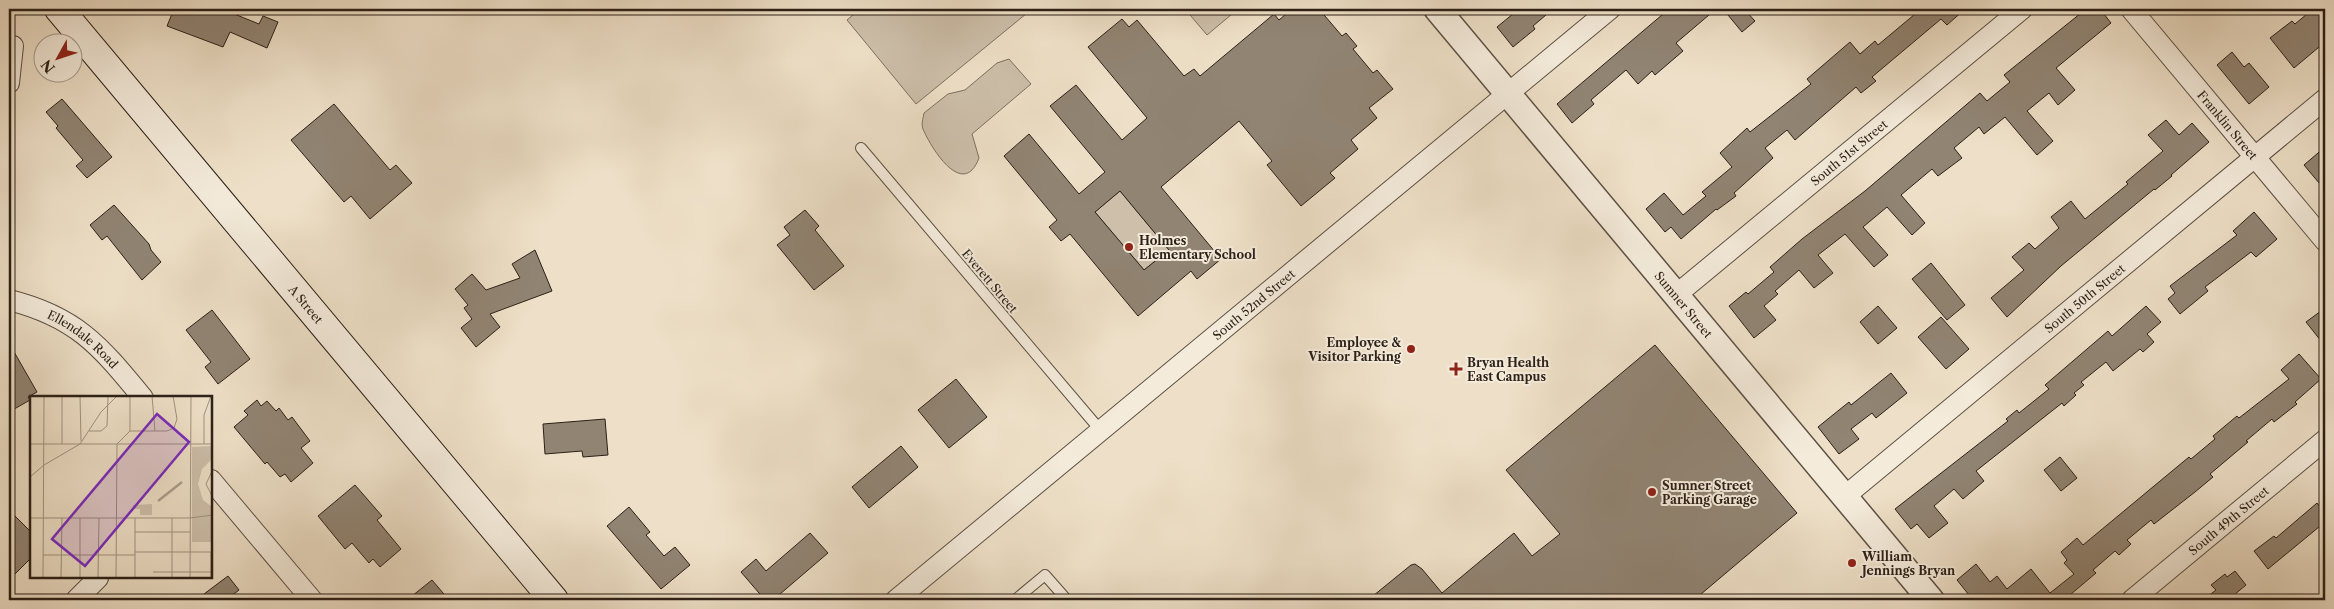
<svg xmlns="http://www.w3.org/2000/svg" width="2334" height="609" font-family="'Libre Caslon Text',serif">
<rect width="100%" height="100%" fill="#eee0c8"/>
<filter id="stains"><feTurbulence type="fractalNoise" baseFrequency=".004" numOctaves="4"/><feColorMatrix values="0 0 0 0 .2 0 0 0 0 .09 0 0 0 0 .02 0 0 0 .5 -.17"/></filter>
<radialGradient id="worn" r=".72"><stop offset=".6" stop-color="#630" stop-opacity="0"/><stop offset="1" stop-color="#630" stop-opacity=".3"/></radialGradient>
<path fill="#cdbfaa" stroke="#7c7060" d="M860,9H1032L916,104L847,20Z
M1185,9H1238L1207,35Z
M1009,59L1031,84L972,134L979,158C963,200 931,148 923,129C921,124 923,119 924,113L948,94L965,90L997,63Z
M1120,191L1169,250L1144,270L1095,212Z"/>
<path fill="#918473" stroke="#2c2017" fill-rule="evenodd" d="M174,9H222L259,24L263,16L278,22L267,48L230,32L223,47L167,26Z
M1292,9H1319L1342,36L1346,33L1357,46L1353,49L1373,73L1377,70L1393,89L1369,108L1377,118L1351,140L1358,149L1330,173L1335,178L1301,206L1267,165L1272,161L1239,121L1161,187L1221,259L1197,279L1191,271L1138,316L1070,234L1061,241L1049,227L1057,220L1004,156L1029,134L1079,194L1105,172L1050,106L1076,85L1122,140L1147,118L1088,47L1122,19L1129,27L1137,20L1184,76L1194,69L1200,76L1274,14L1279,20ZM1120,191L1169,250L1144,270L1095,212Z
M1519,9H1553L1533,26L1535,29L1513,47L1497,27Z
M1669,9H1716L1676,43L1683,51L1655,75L1652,71L1638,84L1626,70L1591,100L1594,104L1572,123L1557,104Z
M1723,9H1744L1755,21L1742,32Z
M1921,9H1965L1947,25L1941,19L1872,77L1876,81L1861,93L1856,87L1795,140L1787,130L1765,148L1773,158L1734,193L1736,196L1717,210L1716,209L1681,239L1671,227L1665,232L1646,209L1664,193L1683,215L1706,196L1702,192L1732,167L1720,153L1747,128L1750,132L1811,84L1807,79L1850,42L1860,54L1875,41L1878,45Z
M2086,9H2100L2111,23L2056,68L2075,90L2058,105L2049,93L2027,111L2053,141L2037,155L2005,117L1984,134L1979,127L1954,148L1962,158L1938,176L1932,169L1901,195L1925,223L1912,235L1887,207L1863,227L1888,255L1874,267L1845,234L1818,255L1833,273L1814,288L1799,270L1775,291L1778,294L1764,306L1776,320L1754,338L1729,306L1746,292L1748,294L1774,272L1770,267L1802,239L1865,191L1980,93L1987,101L2010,82L2004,75Z
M2313,9H2325V42L2294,68L2270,38L2292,21L2295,24Z
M2232,52L2244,67L2249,63L2269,87L2249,104L2217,65Z
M62,99L112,157L87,178L76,166L83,160L56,128L58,126L46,112Z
M334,104L390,170L396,165L412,183L370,219L351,196L344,202L291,140Z
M2166,120L2179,135L2192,123L2209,142L2171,175L2172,176L2155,190L2154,189L2061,266L2007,317L1991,298L2024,270L2012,257L2029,243L2035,249L2059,228L2051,217L2071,201L2085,219L2128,184L2126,182L2163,151L2148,135Z
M2325,147V190L2304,165Z
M114,205L149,244L151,250L161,262L142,280L107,236L102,240L90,225Z
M805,210L819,226L815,230L844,266L814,290L777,245L790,235L784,227Z
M2254,212L2277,239L2256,257L2251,252L2205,287L2208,291L2180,314L2168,299L2175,293L2170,286L2237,235L2233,231Z
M535,250L552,291L490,314L500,327L476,347L461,328L472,319L464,308L468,305L455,289L472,274L486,290L520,278L512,264Z
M1931,263L1965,305L1947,320L1912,279Z
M1878,306L1897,328L1878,344L1860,322Z
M2146,306L2161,322L2147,334L2154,342L2143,352L2140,349L2113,371L2106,362L2081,382L2084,385L2074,393L2076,395L2064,406L2062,403L1976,471L1984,481L1963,499L1954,489L1934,506L1948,523L1929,538L1917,524L1911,529L1895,509L2008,421L2006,419L2017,410L2019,413L2049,389L2045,385L2108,331L2112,336Z
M2325,308V346L2306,322Z
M212,310L250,359L218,384L205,367L211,362L186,330Z
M1941,317L1969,349L1946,369L1918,337Z
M9,343L37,392L28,397L30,400L9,412Z
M1655,345L1797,513L1694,600H1368L1411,565L1415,564L1422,569L1442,593L1514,533L1532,556L1560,534L1506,470Z
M2299,354L2321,379L2295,402L2297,404L2274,422L2272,419L2246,441L2248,442L2210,474L2213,477L2195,492L2154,524L2151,520L2127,540L2131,544L2119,555L2115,551L2093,570L2096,573L2064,600H1973L1957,580L1976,564L1990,582L1997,576L2007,589L2031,569L2050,593L2074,574L2064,563L2067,560L2061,552L2077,538L2083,545L2189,457L2191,459L2215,439L2213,436L2237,416L2239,418L2289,379L2281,370Z
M1891,373L1907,393L1876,418L1872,413L1851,429L1859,439L1839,454L1818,427L1849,402L1851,405Z
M956,379L987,417L949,448L918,410Z
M257,400L261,406L267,401L276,411L279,408L288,420L292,417L310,441L301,448L313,463L291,482L285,474L280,477L267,462L265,464L234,427L248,415L244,411Z
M605,419L608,455L583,457L582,451L545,454L543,424Z
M901,446L918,467L869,508L852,487Z
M2060,457L2077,478L2061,491L2044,470Z
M355,485L382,516L377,520L401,549L380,567L373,559L369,563L352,543L345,549L318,516Z
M2317,503L2325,514V522L2268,569L2254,551L2274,536L2276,538Z
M629,507L650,532L646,535L664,556L675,547L690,565L661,589L607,526Z
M9,510L31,532V558L9,580Z
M810,533L828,553L773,600H765L741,572L756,559L766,571Z
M2235,571L2246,585L2228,600H2203L2216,590L2211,585L2225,574L2227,577Z
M228,576L239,590L226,600H196Z
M432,580L449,600H407Z"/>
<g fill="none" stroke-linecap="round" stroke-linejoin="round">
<g stroke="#5c5043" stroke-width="12">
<path id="service" d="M861,148L1101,431
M1015,600L1045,575L1067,600"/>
</g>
<g stroke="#5c5043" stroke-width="22">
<g id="minor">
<path id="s1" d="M2131,9L2325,241"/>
<path d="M9,83L13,46"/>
<path id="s2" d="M1676,295L2022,9"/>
<path id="s3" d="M9,300C77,317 100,346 143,398"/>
<path d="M211,480L312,600"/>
<path id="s4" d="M1844,497L2325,99"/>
<path d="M76,600L98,578"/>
<path id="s5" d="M896,600L1610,9"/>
<path id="s6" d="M2132,600L2325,440"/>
</g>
</g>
<g stroke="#5c5043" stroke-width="28">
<g id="tertiary">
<path id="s7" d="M1437,9L1931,600"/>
</g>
</g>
<g stroke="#2c2017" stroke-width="30">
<g id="secondary">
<path id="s8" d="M59,9L554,600"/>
</g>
</g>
<use href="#service" stroke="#f4ebdb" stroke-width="10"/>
<use href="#minor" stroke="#f4ebdb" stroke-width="20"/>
<use href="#tertiary" stroke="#f4ebdb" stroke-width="25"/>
<use href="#secondary" stroke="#f4ebdb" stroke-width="28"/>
</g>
<g fill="#8f2418" stroke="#f4ebdb" stroke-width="2">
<circle cx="1129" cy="247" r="5"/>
<circle cx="1411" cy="349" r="5"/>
<path d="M1453.5 361.5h5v5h5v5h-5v5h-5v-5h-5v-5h5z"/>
<circle cx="1652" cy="492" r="5"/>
<circle cx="1852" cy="563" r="5"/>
</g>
<g text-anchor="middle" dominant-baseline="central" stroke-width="4" stroke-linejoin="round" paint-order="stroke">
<g font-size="12" fill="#2c2017" stroke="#f4ebdb">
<text stroke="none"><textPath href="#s1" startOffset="151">Franklin Street</textPath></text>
<text stroke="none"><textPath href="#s2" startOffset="224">South 51st Street</textPath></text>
<text transform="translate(990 281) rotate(50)">Everett Street</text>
<text stroke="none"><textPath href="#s4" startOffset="312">South 50th Street</textPath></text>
<text stroke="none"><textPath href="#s8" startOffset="385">A Street</textPath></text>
<text stroke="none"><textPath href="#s5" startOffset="464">South 52nd Street</textPath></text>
<text stroke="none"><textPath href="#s7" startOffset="385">Sumner Street</textPath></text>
<text stroke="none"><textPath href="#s3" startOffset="85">Ellendale Road</textPath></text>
<text stroke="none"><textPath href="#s6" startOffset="125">South 49th Street</textPath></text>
</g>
<g font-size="12" font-weight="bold" fill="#2c2017" stroke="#f4ebdb" text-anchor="start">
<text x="1139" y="240">Holmes<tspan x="1139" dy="14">Elementary School</tspan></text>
<text x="1401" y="342" text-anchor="end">Employee &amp;<tspan x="1401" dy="14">Visitor Parking</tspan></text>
<text x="1467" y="362">Bryan Health<tspan x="1467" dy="14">East Campus</tspan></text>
<text x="1662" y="485">Sumner Street<tspan x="1662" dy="14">Parking Garage</tspan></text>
<text x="1862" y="556">William<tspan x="1862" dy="14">Jennings Bryan</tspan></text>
</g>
</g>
<g transform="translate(30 396)">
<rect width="182" height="182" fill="#eee0c8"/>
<path d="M182,50V63L172,73L168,88L173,104L182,111V146H162V51ZM122,108V119H110V113H103V109Z" fill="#cdbfaa"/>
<path fill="none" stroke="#ac9f8c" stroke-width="2.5" d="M128,105L152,86"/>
<path fill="none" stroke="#a09381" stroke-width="1" d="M32,0V48M50,0L51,45M122,0L125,35M143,0L147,23L144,32M144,32L156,44M59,35H71L77,30L78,0M100,35H137L144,32M0,48H183M174,48V19L181,0M183,73L176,88L183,102M0,81L14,69L50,48L71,16L87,0M0,122H160L183,119M105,136H160M105,156H183M13,159H105M123,176H183M13,182L14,0M31,182L32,122M50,182V122M68,182L69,122M86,182L87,48L100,35V0M105,182V122M142,182V122M160,182L161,0M181,182V156"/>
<path fill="#7b2cbf" fill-opacity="0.15" stroke="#7b2cbf" stroke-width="2.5" d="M127,18L159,46L55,170L22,143Z"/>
<rect width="182" height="182" fill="none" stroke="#2c2017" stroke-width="2.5"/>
</g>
<rect width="2334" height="609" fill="none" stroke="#eee0c8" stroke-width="30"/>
<rect x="10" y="10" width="2314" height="589" fill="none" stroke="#2c2017" stroke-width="2.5"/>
<rect x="15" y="15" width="2304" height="579" fill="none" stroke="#2c2017"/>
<g transform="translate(58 58) rotate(230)"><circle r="24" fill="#f4ebdb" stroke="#a49a8d"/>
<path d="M0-4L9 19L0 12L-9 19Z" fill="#8f2418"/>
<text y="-8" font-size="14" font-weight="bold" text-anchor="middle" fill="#2c2017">N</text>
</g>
<rect width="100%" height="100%" filter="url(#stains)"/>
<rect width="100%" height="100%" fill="url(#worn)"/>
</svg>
